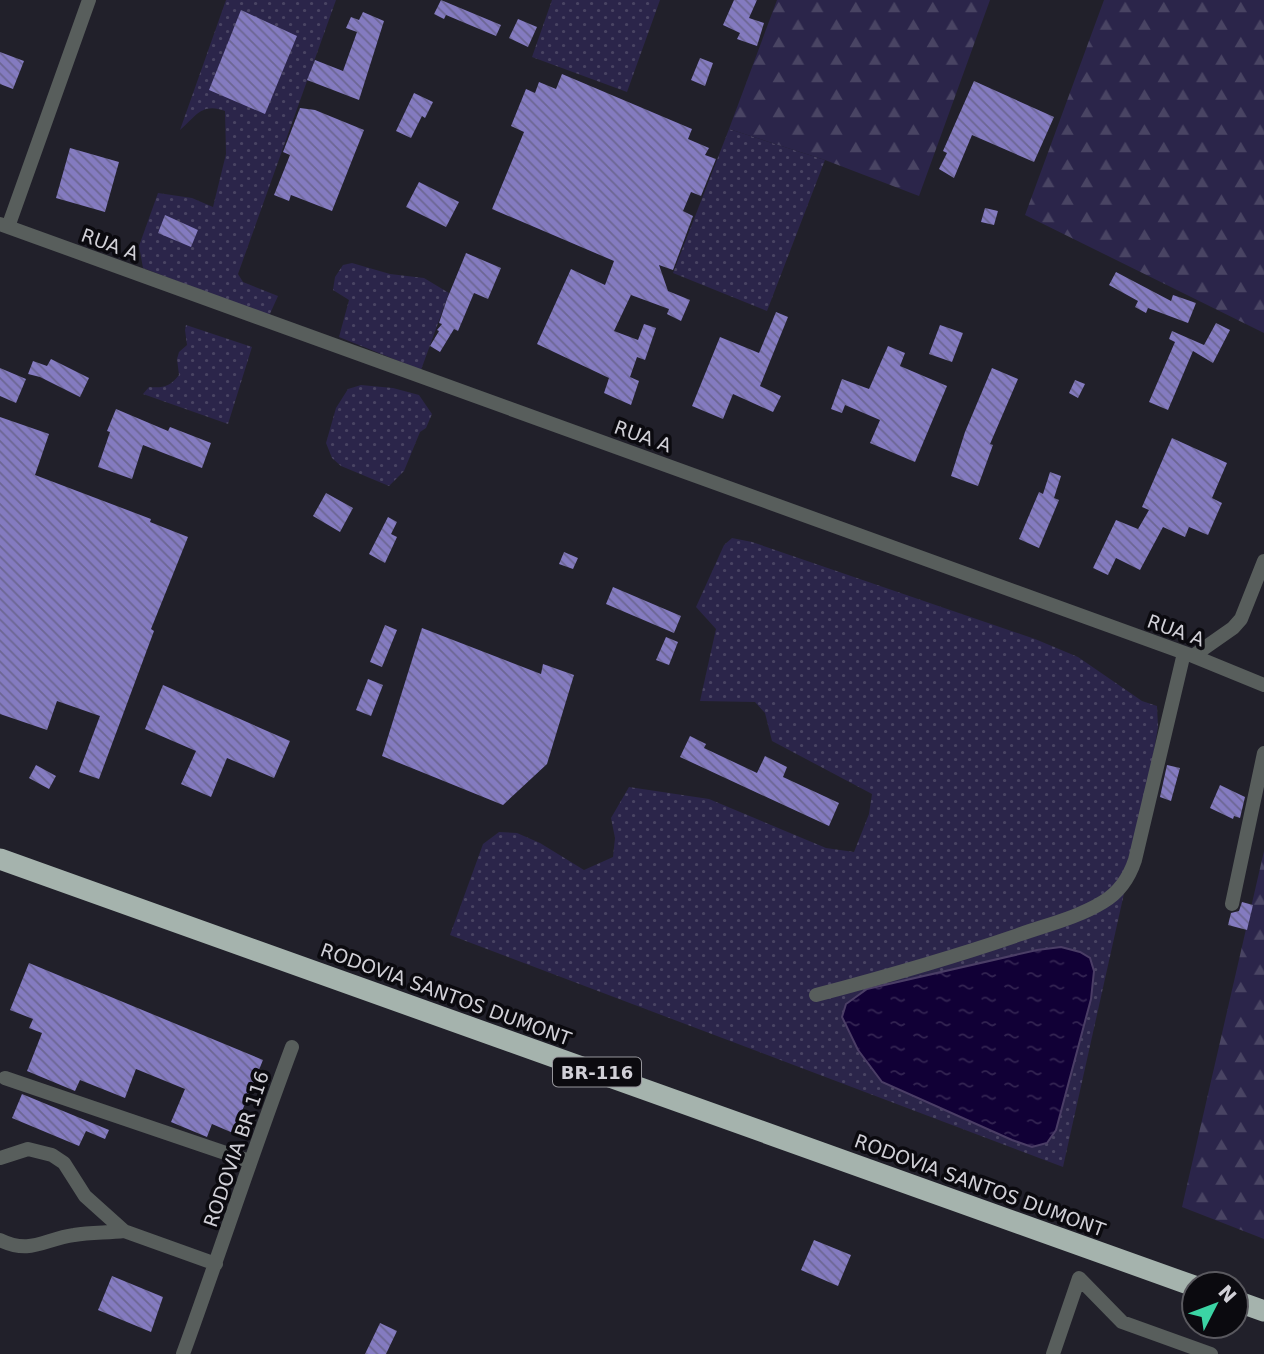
<svg xmlns="http://www.w3.org/2000/svg" width="1264" height="1354" font-family="'DejaVu Sans',sans-serif">
<defs>
<pattern id="grass-dots" width="8" height="8" patternUnits="userSpaceOnUse" patternTransform="scale(1.75)"><rect width="8" height="8" fill="#2b254a"/><path d="M2 2h.1M6 6h.1" fill="none" stroke="#494463" stroke-width="1.8" stroke-linecap="round"/></pattern>
<pattern id="forest-firs" width="22" height="20" patternUnits="userSpaceOnUse" patternTransform="scale(1.75)"><rect width="22" height="20" fill="#2b254a"/><path d="M5 1l3.5 6h-7zM16 11l3.5 6h-7z" fill="#494463"/></pattern>
<pattern id="water-ripples" width="26" height="14" patternUnits="userSpaceOnUse" patternTransform="scale(1.75)"><rect width="26" height="14" fill="#110036"/><path d="M2 4q2-2 4 0t4 0M15 11q2-2 4 0t4 0" fill="none" stroke="#332452"/></pattern>
<pattern id="building-back-hatch" width="6" height="6" patternUnits="userSpaceOnUse" patternTransform="scale(1.75)"><rect width="6" height="6" fill="#847bc0"/><path d="M-1 5l2 2M0 0l6 6M5-1l2 2" fill="none" stroke="#6c6693"/></pattern>
</defs>
<rect width="100%" height="100%" fill="#21202a"/>
<path fill="url(#grass-dots)" d="M226,0H336L238,274L243,282L278,296L269,316L143,268L139,246L158,193L192,198L213,207L226,154L225,111C202,102 196,116 180,130Z
M552,0H660L627,92L532,57Z
M729,129L825,160L767,311L673,273Z
M352,263L390,274L424,278L449,293L421,370L339,337L349,300L333,290L335,277L343,265Z
M186,325L252,347L228,424L143,394L149,387C163,388 170,387 179,375L177,359L179,352L187,345L185,330Z
M361,385L393,388L419,395L432,414L426,428L420,432L404,471L389,486L341,466L332,458L326,443L336,408L348,389Z
M732,538L752,542L1035,639L1078,657L1142,701L1157,706L1158,727L1148,786L1063,1167L450,935L483,844L499,832L517,833L540,843L584,870L613,857L615,838L611,818L629,787L709,799L826,848L854,852L869,814L872,794L772,741L765,713L755,702L700,701L716,629L696,607L724,545Z"/>
<path fill="url(#forest-firs)" d="M777,0H990L919,196L825,160L729,129Z
M1104,0H1264V333L1025,215Z
M1264,851V1239L1182,1207Z"/>
<path fill="url(#water-ripples)" stroke="#4b3e66" stroke-width="2" d="M1061,947L1080,952L1090,958L1094,971L1091,999L1056,1130L1047,1143L1032,1147L1012,1140L882,1082L858,1050L842,1017L846,1004L867,989L1037,950Z"/>
<path fill="url(#building-back-hatch)" d="M441,0L501,25L496,36L446,15L444,19L434,14Z
M734,0H757L749,18L764,23L757,46L737,39L740,33L723,25Z
M241,10L297,36L265,114L209,90Z
M363,12L384,21L359,100L307,80L315,60L343,71L357,32L346,28L351,17L359,20Z
M518,19L537,27L528,47L509,38Z
M0,52L24,61L13,89L0,84Z
M700,58L713,63L705,86L691,80Z
M562,74L692,129L688,139L709,148L705,155L716,159L701,196L691,192L683,211L693,216L673,270L659,265L668,291L690,300L681,321L667,314L669,309L631,295L614,331L638,340L644,324L656,328L645,360L637,357L630,377L639,381L631,405L604,393L609,378L537,344L571,269L605,285L614,261L492,209L524,132L511,126L526,89L535,93L539,82L556,89Z
M974,81L1054,117L1034,162L972,135L954,178L939,169L947,153L943,151Z
M414,93L433,102L425,118L422,116L411,138L396,131Z
M300,108L315,110L364,130L332,211L291,195L289,201L274,195L290,155L283,152Z
M70,148L119,162L105,212L56,198Z
M419,182L459,202L446,227L406,207Z
M985,208L998,211L994,225L981,222Z
M165,215L198,230L191,247L158,233Z
M466,253L501,268L488,299L474,293L458,331L454,329L440,352L430,346L439,331L437,330L442,324L439,323L447,299Z
M1116,272L1171,301L1173,295L1196,303L1188,323L1148,308L1146,313L1135,307L1138,301L1109,285Z
M776,312L788,317L760,386L781,396L773,412L733,394L723,419L692,406L720,337L759,353Z
M1216,323L1230,330L1213,363L1193,351L1168,410L1149,402L1175,342L1169,339L1172,331L1204,345Z
M940,325L963,333L952,362L929,354Z
M888,346L905,353L900,366L947,386L915,462L870,443L880,420L845,405L842,413L831,409L842,379L869,389Z
M51,359L89,378L80,397L40,377L28,374L33,361L47,366Z
M0,368L26,379L16,403L0,396Z
M992,368L1018,379L990,444L993,445L978,486L951,476L965,432Z
M1075,380L1085,384L1078,398L1069,393Z
M116,409L168,431L170,427L211,443L202,468L143,445L132,479L98,467L110,432L107,431Z
M0,417L49,434L35,475L151,519L150,522L188,537L151,629L154,631L99,779L79,772L100,716L57,701L47,730L0,714Z
M1172,438L1227,463L1212,498L1222,503L1208,535L1189,527L1185,537L1163,527L1140,570L1116,558L1108,575L1093,568L1116,520L1138,529L1149,510L1142,507Z
M1050,472L1061,476L1054,498L1059,500L1039,548L1019,539L1039,492L1043,494Z
M326,493L353,508L340,532L313,516Z
M388,517L397,522L391,534L397,537L385,563L369,554Z
M564,552L578,558L573,569L559,564Z
M613,587L681,616L674,633L606,604Z
M385,625L397,630L382,667L370,662Z
M422,628L541,674L543,664L574,675L547,764L503,805L382,756Z
M666,637L678,642L669,665L656,660Z
M368,679L383,685L371,716L356,710Z
M163,685L290,741L274,778L227,758L211,797L181,784L196,751L145,729Z
M690,736L706,744L704,748L757,773L765,756L787,767L783,777L839,803L829,826L680,757Z
M36,765L56,776L49,789L29,778Z
M1167,765L1180,768L1171,801L1160,797Z
M1220,785L1245,797L1240,818L1234,816L1233,819L1210,808Z
M1242,902L1253,905L1247,930L1228,925L1231,913L1239,911Z
M29,963L263,1060L233,1133L212,1124L207,1137L171,1122L185,1089L136,1069L125,1098L80,1080L75,1091L27,1071L42,1033L29,1028L33,1019L10,1010Z
M22,1094L109,1130L105,1139L86,1131L79,1146L12,1118Z
M814,1240L851,1255L838,1286L801,1270Z
M112,1276L163,1297L151,1332L98,1310Z
M380,1323L397,1331L386,1354H365Z"/>
<g fill="none" stroke-linecap="round" stroke-linejoin="round">
<path stroke="#585e5c" stroke-width="14" d="M0,224L1193,656L1264,685
M8,227L89,0
M1193,656L1233,628L1241,619L1264,561
M1232,904L1264,753
M816,995C884,977 951,958 1018,935C1046,925 1077,918 1103,902C1120,892 1129,878 1135,860L1184,653
M5,1078L249,1161
M0,1158L28,1149L52,1155L64,1163L85,1196L124,1231L216,1264
M0,1240C31,1255 44,1239 74,1235C91,1232 107,1233 124,1231
M183,1354C220,1252 254,1148 292,1047
M1053,1354L1079,1278L1122,1322L1211,1354"/>
<path stroke="#a5b3ad" stroke-width="21" d="M0,859L1194,1286
M1236,1301L1264,1311"/>
</g>
<g text-anchor="middle" dominant-baseline="central" stroke-width="7" stroke-linejoin="round" paint-order="stroke">
<rect fill="#0b0a0f" stroke="#96959b" stroke-width="2" x="553" y="1057.5" width="88" height="29" rx="5"/>
<g font-size="18" font-weight="bold" fill="#d1d0d7">
<text x="597" y="1072">BR-116</text>
</g>
<g font-size="19" fill="#d1d0d7" stroke="#0b0a0f">
<text transform="translate(110 244) rotate(20)">RUA A</text>
<text transform="translate(643 436) rotate(20)">RUA A</text>
<text transform="translate(1176 630) rotate(20)">RUA A</text>
<text transform="translate(446 994) rotate(20)">RODOVIA SANTOS DUMONT</text>
<text transform="translate(236 1149) rotate(-71)">RODOVIA BR 116</text>
<text transform="translate(980 1185) rotate(20)">RODOVIA SANTOS DUMONT</text>
</g>
</g>
<g transform="translate(1215 1305) rotate(48)"><circle r="33" fill="#0b0a0f" stroke="#5a595f" stroke-width="2"/>
<path d="M0-5L12 26L0 18L-12 26Z" fill="#3bd4a4"/>
<text y="-10" font-size="19" font-weight="bold" text-anchor="middle" fill="#d1d0d7">N</text>
</g>
</svg>
